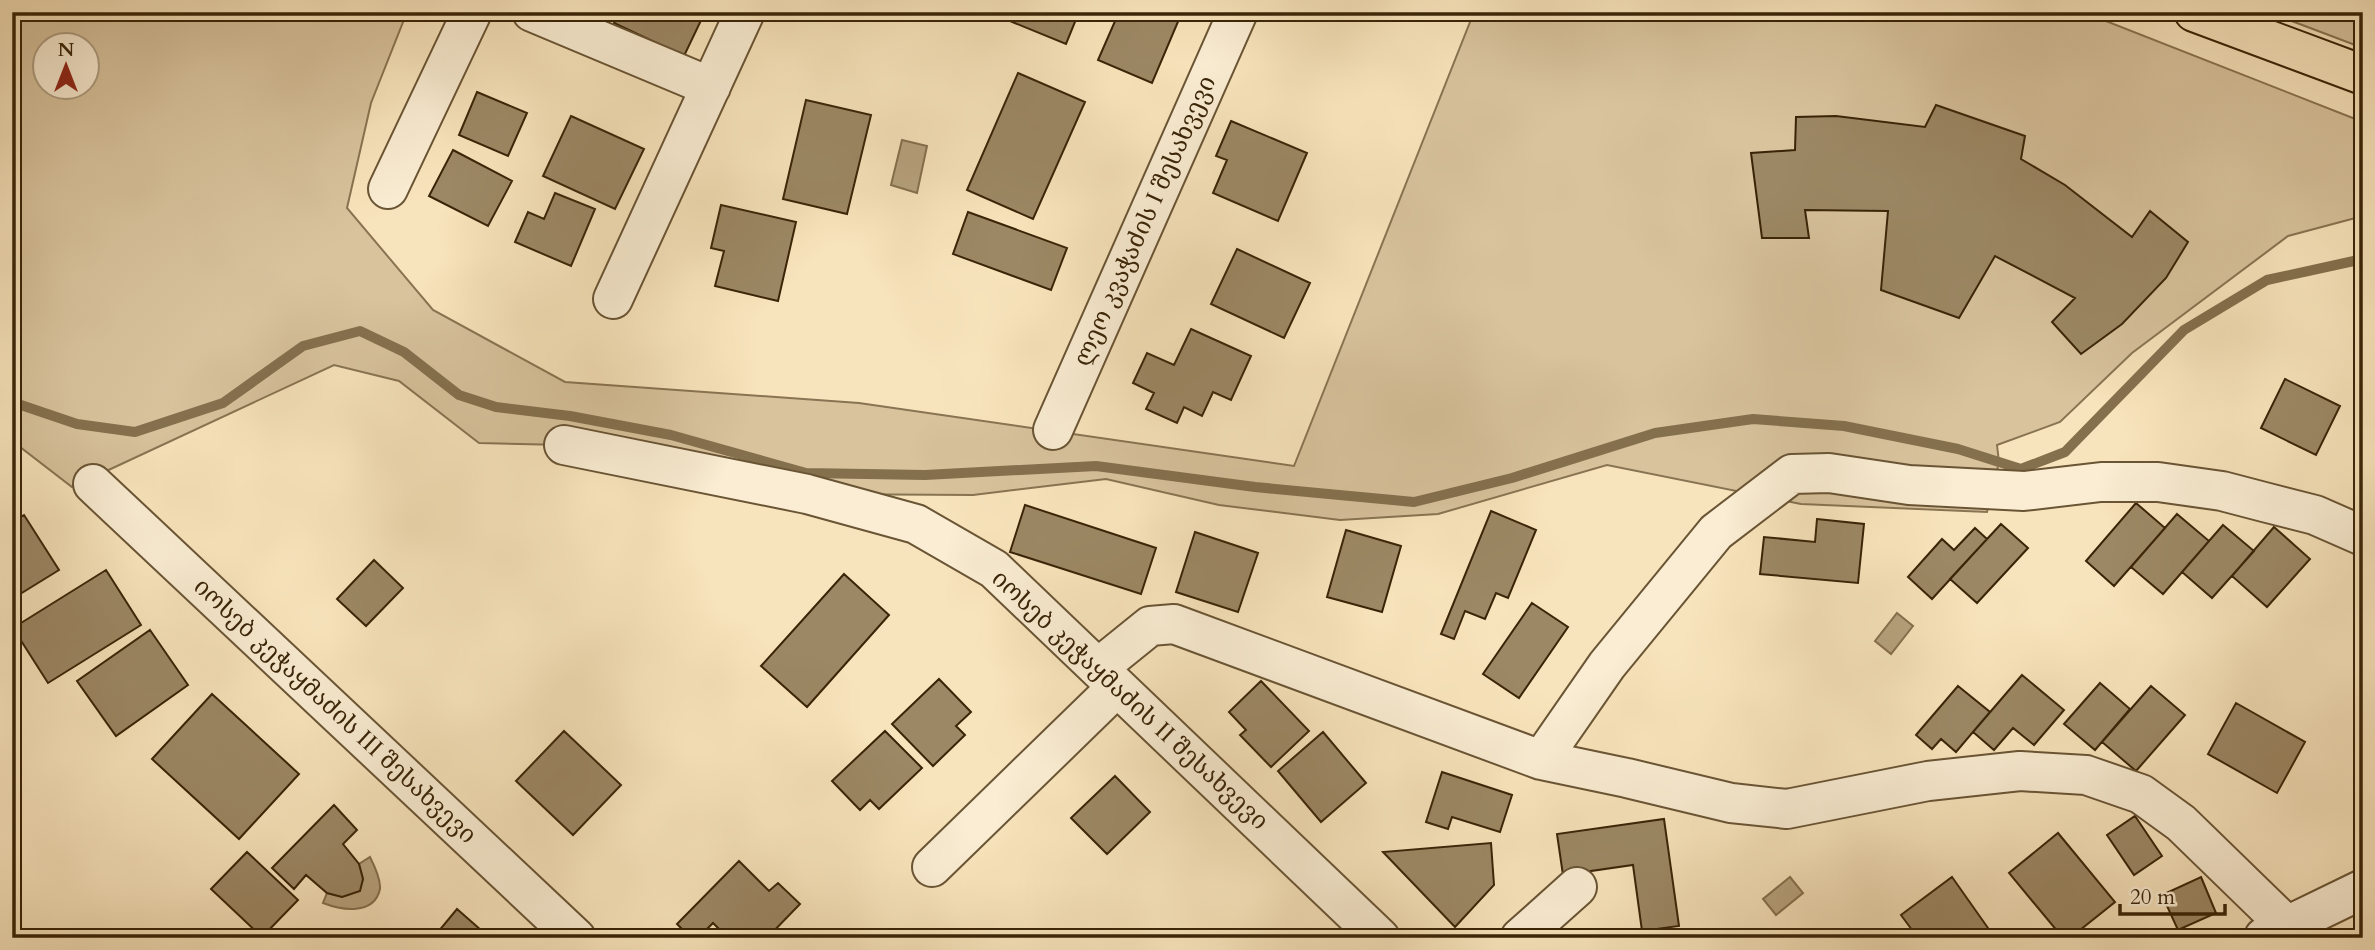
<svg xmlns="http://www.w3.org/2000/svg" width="2375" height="950" font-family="Cardo,'Noto Serif Georgian',serif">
<rect width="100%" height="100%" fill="#f8e4bc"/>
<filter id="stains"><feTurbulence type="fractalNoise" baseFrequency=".00286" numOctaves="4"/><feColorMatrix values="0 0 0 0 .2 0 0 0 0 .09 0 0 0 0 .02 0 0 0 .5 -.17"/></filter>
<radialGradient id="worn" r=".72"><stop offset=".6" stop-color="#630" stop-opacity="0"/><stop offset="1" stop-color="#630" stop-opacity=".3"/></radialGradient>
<path fill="#d8c39d" stroke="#887452" stroke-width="2" fill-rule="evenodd" d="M12,12H407L371,103L347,208L433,310L565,382L859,403L1294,466L1474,12H2083L2363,122V216L2288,236L2132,353L2060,422L1997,445L1999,462L1987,512L1801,504L1607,465L1438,514L1340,520L1219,505L1106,479L973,495L807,494L564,445L479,443L399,381L334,365L72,487L20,447L12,445ZM46,46H88V88H46Z
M2268,12H2363V48Z"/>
<path fill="#b7a37e" stroke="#85704e" stroke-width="2" d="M902,140L927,146L917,193L891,185Z
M1897,613L1913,626L1891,654L1875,641Z
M370,857C374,865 381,879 380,889C374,916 341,910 323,903L327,893L342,897L359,891L363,879L359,864Z
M1790,877L1803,893L1776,915L1763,899Z"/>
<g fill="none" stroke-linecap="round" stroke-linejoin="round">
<path stroke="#85704e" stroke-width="10" d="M12,402L77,424L135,432L223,403L303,346L360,331L404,352L459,395L496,407L570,416L671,435L806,473L925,475L1096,466L1255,487L1414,502L1512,478L1655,433L1753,419L1844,426L1958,449L2021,469L2065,452L2184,330L2267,280L2363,259"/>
</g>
<path fill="#9c8865" stroke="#392407" stroke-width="2" d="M619,12H705L684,56L614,23Z
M1008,12H1079L1066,44L1005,19Z
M1119,12H1169L1180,17L1152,83L1098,60Z
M1018,73L1085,102L1033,219L967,190Z
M477,92L527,113L508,156L459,135Z
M806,100L871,115L847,214L783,199Z
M1936,105L2025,136L2021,159L2065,185L2132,237L2150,211L2188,242L2166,278L2122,324L2081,354L2052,322L2075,298L1995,256L1959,318L1881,290L1888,211L1805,210L1809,238H1762L1751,153L1795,150L1796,117L1836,116L1925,127Z
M571,116L644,149L615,209L543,176Z
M1231,121L1307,153L1278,221L1213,193L1227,160L1216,156Z
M453,150L512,181L488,226L429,196Z
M555,193L595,209L571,266L515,242L528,212L544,219Z
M721,205L796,222L778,301L715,286L724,251L711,248Z
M968,212L1067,248L1051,290L953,254Z
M1237,249L1310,283L1284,338L1211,304Z
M1191,329L1251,356L1231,400L1213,392L1202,416L1184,407L1177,423L1146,409L1154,393L1133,383L1147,353L1174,365Z
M2363,371V388L2356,385Z
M2285,379L2340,406L2316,455L2261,428Z
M2136,503L2165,528L2114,586L2086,561Z
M1025,505L1156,548L1141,594L1010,552Z
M1491,511L1536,530L1508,598L1496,593L1485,619L1465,611L1454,639L1441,634Z
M2177,514L2209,541L2163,594L2131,567Z
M24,515L59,570L12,599V522Z
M1817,519L1864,524L1858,583L1760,574L1764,537L1815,542Z
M2001,524L2028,548L1977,603L1950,579Z
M2223,525L2254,551L2212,598L2182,572Z
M2274,527L2310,559L2267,607L2232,576Z
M1975,528L1987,539L1932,599L1908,577L1942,539L1954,550Z
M1346,530L1401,546L1382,612L1327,597Z
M1195,532L1258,553L1238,612L1176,592Z
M374,560L403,588L366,626L337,599Z
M106,570L141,625L48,683L13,628Z
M844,574L889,615L807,707L761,666Z
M1532,603L1568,627L1519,698L1483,674Z
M150,630L188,685L116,736L77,681Z
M2022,675L2064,710L2034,745L2013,728L1994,750L1973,732Z
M939,679L971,712L956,726L965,735L933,766L892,724Z
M1261,681L1309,731L1271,767L1240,735L1246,730L1229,712Z
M2100,683L2130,709L2095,750L2064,724Z
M1958,686L1990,712L1956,752L1941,739L1932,749L1916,735Z
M2151,686L2185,715L2136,771L2102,742Z
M212,694L299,774L239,839L152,759Z
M2236,703L2305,742L2277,793L2208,754Z
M564,731L621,785L573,835L516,781Z
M885,731L922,768L879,809L870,800L860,810L832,781Z
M1323,732L1366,783L1321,822L1278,771Z
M1442,772L1512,795L1500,832L1452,817L1448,829L1426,822Z
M1115,776L1150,812L1107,854L1071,818Z
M334,805L357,830L343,844L359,864L363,879L360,891L342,897L327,893L306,875L294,889L272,868Z
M2135,816L2162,856L2134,875L2107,835Z
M1664,819L1679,926L1642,931L1633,865L1563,875L1557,834Z
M2058,833L2115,902L2070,938H2063L2009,873Z
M1491,843L1494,885L1455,927L1383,852Z
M247,852L298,900L262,937L211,889Z
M739,861L769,891L778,883L800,904L767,938H728L713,923L698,938H691L677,924Z
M1952,877L1995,938H1918L1901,915Z
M2201,877L2216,913L2178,930L2162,895Z
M457,909L490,938H433Z"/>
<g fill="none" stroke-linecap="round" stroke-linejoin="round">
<g stroke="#695434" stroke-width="42">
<path id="minor" d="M532,12L711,87
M388,189L472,12
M613,299L745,12
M1053,430L1238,12
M564,445L807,494L916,524L994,569L1380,938
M93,484L576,938
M1098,668L1150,626L1174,624L1541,760L1627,778L1731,803L1787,809L1928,781L2020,771L2086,775L2141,794L2181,823L2287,926
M1541,760L1607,665L1716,532L1792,474L1829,473L1909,485L2024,491L2101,482H2158L2222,491L2264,502L2315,515L2363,536
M932,867L1117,687
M2264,937L2363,889
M1520,938L1577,887"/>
</g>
<g stroke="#392407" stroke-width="42">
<path id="major" d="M2194,12L2363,75"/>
</g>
<use href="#minor" stroke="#faedd3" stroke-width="38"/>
<use href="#major" stroke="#f8e4bc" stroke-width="38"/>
</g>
<g text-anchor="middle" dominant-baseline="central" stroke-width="5" stroke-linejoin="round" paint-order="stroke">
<g font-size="24" fill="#392407" stroke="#faedd3">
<text transform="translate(1145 221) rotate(-66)">ლეო კვაჭაძის I შესახვევი</text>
<text transform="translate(1130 700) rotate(43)">იოსებ კეჭაყმაძის II შესახვევი</text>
<text transform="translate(335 711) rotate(43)">იოსებ კეჭაყმაძის III შესახვევი</text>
</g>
</g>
<rect width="2375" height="950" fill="none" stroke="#f8e4bc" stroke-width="42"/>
<rect x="14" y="14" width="2347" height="922" fill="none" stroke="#392407" stroke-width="3.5"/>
<rect x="21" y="21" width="2333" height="908" fill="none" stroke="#392407" stroke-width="2"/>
<g transform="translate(66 66)"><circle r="33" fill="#faedd3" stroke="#ad9d81" stroke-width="2"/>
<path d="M0-5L12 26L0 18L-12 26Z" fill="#8f2418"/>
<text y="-10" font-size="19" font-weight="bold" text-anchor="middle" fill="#392407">N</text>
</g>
<path d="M2120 904v10h105v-10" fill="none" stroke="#392407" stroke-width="3.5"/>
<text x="2130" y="904" font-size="21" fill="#392407" stroke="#faedd3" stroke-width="5" paint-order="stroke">20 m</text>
<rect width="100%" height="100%" filter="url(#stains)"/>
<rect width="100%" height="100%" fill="url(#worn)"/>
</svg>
